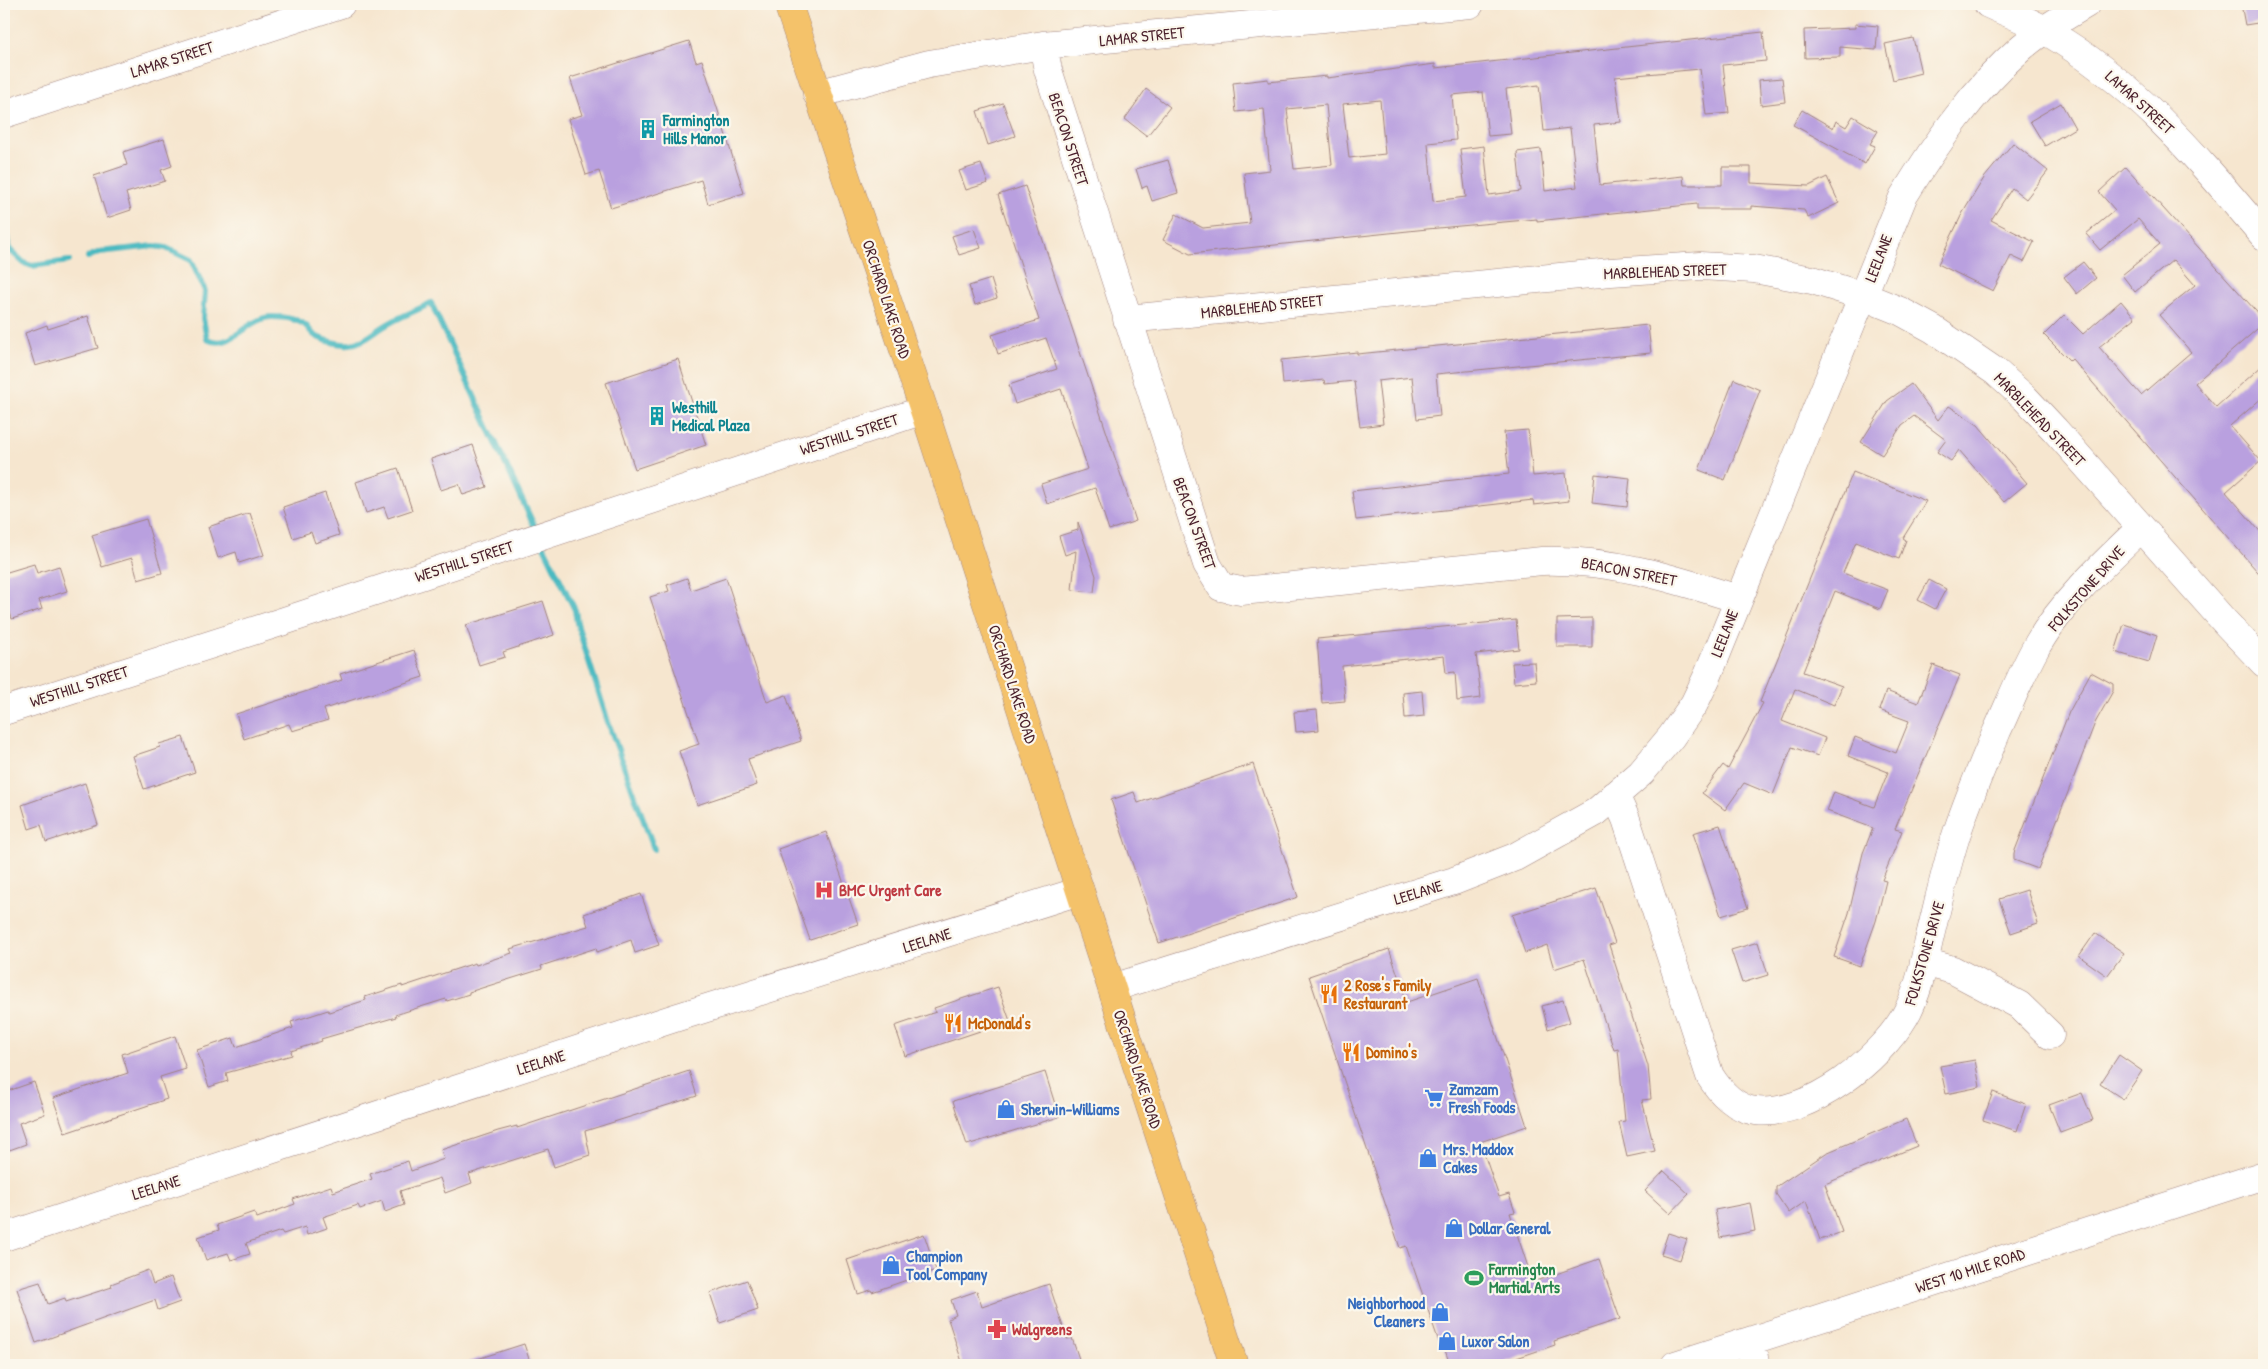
<svg xmlns="http://www.w3.org/2000/svg" width="2268" height="1369" font-family="'Patrick Hand',sans-serif">
<rect width="100%" height="100%" fill="#fbf7ec"/>
<filter id="ink" filterUnits="userSpaceOnUse"><feTurbulence type="fractalNoise" baseFrequency=".02" numOctaves="2"/><feDisplacementMap in="SourceGraphic" scale="10" xChannelSelector="R" yChannelSelector="G"/><feConvolveMatrix kernelMatrix="1 2 1 2 8 2 1 2 1" color-interpolation-filters="sRGB"/></filter>
<filter id="wash" filterUnits="userSpaceOnUse"><feTurbulence type="fractalNoise" baseFrequency=".0096" numOctaves="4" result="noise"/><feDisplacementMap in="SourceGraphic" scale="20" xChannelSelector="R" yChannelSelector="G"/><feGaussianBlur stdDeviation="1.12" result="paint"/><feColorMatrix in="noise" values="0 0 0 0 0 0 0 0 0 0 0 0 0 0 0 0 0 1.4 0 .05"/><feComposite in="paint" operator="in"/></filter>
<g filter="url(#wash)">
<rect width="100%" height="100%" fill="#f6e6cf"/>
<g fill="none" stroke-linecap="round" stroke-linejoin="round">
<path stroke="#4bbac1" stroke-width="6" d="M4,222L9,249L24,263L32,266L69,261
M88,257L100,252L154,246L166,248L191,260L205,291L203,318L207,339C231,352 247,317 272,317C283,317 296,318 305,325C308,327 310,331 313,334C320,340 340,345 350,344C363,343 372,334 383,327C398,317 416,311 431,303L537,532
M542,543L575,610L577,623L608,722L654,849"/>
</g>
<g id="blocks">
<path fill="#b9a0df" fill-rule="evenodd" d="M2241,4H2264V22L2245,25Z
M1855,24L1878,26L1876,50L1840,47V57L1805,58L1804,30L1855,28Z
M1763,32L1766,61L1723,65L1729,113L1706,115L1700,69L1615,77L1621,122L1594,125L1600,185L1683,176L1684,185H1722V167H1751V183L1809,186L1827,177L1839,203L1808,218L1804,210L1751,206V209H1697V204L1537,221V219L1427,229L1190,254L1163,240L1176,214L1203,228L1250,223L1244,173L1270,170L1264,109L1236,112L1233,83L1268,79V82L1327,76V78L1435,64V68ZM1539,85L1544,131L1570,128L1577,187L1545,191L1541,149L1517,152L1521,191L1489,195L1484,146L1460,149L1466,197L1433,201L1428,143L1456,140L1452,95L1483,92L1488,136L1511,134L1506,89ZM1380,100L1385,154L1349,158L1343,104ZM1326,105L1332,165L1294,169L1287,109Z
M1913,38L1921,73L1893,80L1885,44Z
M689,41L696,62L702,60L744,193L708,204L701,180L611,208L599,171L586,175L568,119L582,115L570,78Z
M1782,78L1785,102L1761,105L1759,80Z
M1146,89L1170,107L1147,136L1125,119Z
M1003,103L1015,136L988,145L977,111Z
M2061,103L2075,128L2045,146L2030,121Z
M1802,110L1833,128L1836,121L1846,127L1853,116L1878,131L1870,144L1875,146L1865,164L1793,125Z
M164,139L172,166L161,170L165,181L126,193L131,210L107,218L94,176L127,165L123,152Z
M2013,143L2048,171L2026,199L2012,188L1991,220L2034,242L2024,262L2011,256L1993,291L1938,264L1962,214L1984,178Z
M1168,160L1178,193L1152,201L1147,186L1142,188L1136,169Z
M981,164L988,183L966,190L959,171Z
M2126,167L2264,320V323L2195,383L2216,407L2264,364V396L2230,426L2261,461L2226,492L2264,536V579L2072,359L2070,361L2044,335L2064,315L2083,334L2121,301L2135,318L2099,347L2141,395L2191,352L2159,315L2195,285L2173,260L2135,292L2122,275L2160,244L2138,219L2100,250L2086,234L2115,210L2099,192Z
M1025,186L1136,521L1109,530L1095,488L1047,504L1041,484L1088,469L1061,389L1015,404L1009,385L1057,369L1046,338L998,354L992,335L1039,320L998,195Z
M974,229L981,248L959,255L952,236Z
M2083,262L2096,278L2077,294L2064,277Z
M991,279L997,298L975,305L969,286Z
M88,316L98,348L35,366L25,333L47,325L48,329Z
M1648,325L1651,353L1436,374L1440,416L1417,419L1412,377L1378,381L1383,424L1360,427L1354,381L1325,384L1324,380L1283,384L1281,360L1357,352V354Z
M678,359L706,445L635,469L606,383Z
M1734,379L1760,390L1725,480L1699,470Z
M1911,384L1938,420L1949,406L1978,425L2027,483L2004,502L1959,450L1951,461L1937,452L1946,440L1914,416L1902,425L1882,455L1861,442L1887,401Z
M1528,430L1533,476L1566,473L1569,501L1534,505L1533,500L1356,520L1352,491L1509,474L1504,432Z
M473,445L487,487L463,495L459,484L441,490L431,459Z
M398,468L412,510L388,518L384,507L366,513L356,482Z
M1853,472L1926,501L1903,538L1906,540L1899,559L1856,542L1843,573L1888,590L1880,609L1835,591L1803,672L1842,686L1834,705L1795,689L1782,721L1825,738L1818,756L1792,747L1773,795L1744,783L1725,810L1702,793L1723,765L1728,769L1763,703L1760,702Z
M1595,474L1630,478L1627,507L1592,503Z
M325,493L339,535L315,543L311,532L293,538L283,507Z
M250,513L264,555L239,563L236,552L218,558L208,527Z
M146,519L162,573L138,580L132,558L102,567L92,535Z
M1078,522L1096,576L1094,592L1072,590L1076,551L1065,555L1059,536L1078,530Z
M34,564L37,573L59,566L67,591L39,600L42,609L12,619L4,592V573Z
M687,578L691,590L726,578L767,702L786,695L801,741L748,759L757,785L697,805L679,751L699,744L650,597L669,591L667,585Z
M1929,580L1946,589L1935,609L1918,600Z
M543,601L554,635L503,652L505,657L479,665L466,625Z
M1592,618V647H1557V619Z
M1516,620L1519,649L1476,654L1481,698L1457,701L1455,672L1446,673L1444,656L1426,658V657L1342,666L1345,701L1322,703L1317,639Z
M2124,624L2157,635L2149,662L2115,652Z
M414,650L423,677L324,709L328,720L292,731L289,724L244,739L236,714L342,680L340,674Z
M1534,662L1536,681L1514,683L1512,663Z
M1933,665L1960,675L1895,829L1902,831L1882,880L1886,881L1876,921L1860,966L1834,957L1849,913L1863,853L1873,828L1827,811L1834,792L1874,807L1888,772L1848,756L1855,737L1896,753L1909,721L1879,710L1886,691L1918,703Z
M2091,672L2113,684V691L2095,723L2038,869L2014,860V853L2069,712Z
M1422,691L1424,716L1405,718L1403,693Z
M1317,710L1319,730L1296,732L1294,712Z
M183,737L195,772L144,789L133,756L160,747L159,744Z
M1253,764L1298,897L1159,943L1111,800L1134,792L1138,803Z
M85,783L98,825L46,842L41,825L29,829L22,805Z
M1720,825L1748,908L1721,916L1693,833Z
M826,832L858,924L810,940L778,849Z
M1596,888L1615,943L1609,945L1648,1066L1651,1099L1642,1100L1655,1151L1627,1157L1619,1122L1625,1121L1618,1049L1614,1050L1584,959L1554,969L1547,945L1525,953L1512,915Z
M2027,890L2038,924L2011,933L1999,899Z
M641,894L659,945L635,953L631,940L597,952L596,948L541,966L542,969L469,992V994L447,1001L446,999L395,1015L396,1017L321,1039L322,1041L291,1051L292,1055L226,1073L228,1081L209,1087L197,1050L233,1038L236,1047L293,1028L291,1022L328,1010L329,1012L366,1000L365,997L402,985V987L475,963L476,965L512,953L510,949L588,926L584,914Z
M2095,933L2124,953L2107,976L2079,956Z
M1758,942L1768,975L1742,983L1731,950Z
M1389,949L1407,1002L1478,978L1527,1126L1480,1142L1499,1197L1509,1194L1515,1212L1510,1213L1533,1282L1599,1259L1620,1319L1554,1341L1555,1345L1496,1365H1450L1445,1350L1440,1345L1406,1246L1400,1248L1309,976Z
M998,987L1010,1021L905,1056L895,1026L936,1012L934,1008Z
M1563,1000L1570,1022L1548,1029L1542,1006Z
M175,1036L186,1069L160,1077L167,1099L65,1133L53,1098L128,1073L122,1054Z
M2119,1055L2142,1071L2123,1099L2100,1084Z
M1975,1060L1980,1087L1946,1094L1940,1066Z
M689,1071L697,1096L585,1131L590,1155L554,1167L548,1149L469,1174L472,1183L445,1193L440,1178L400,1191L404,1205L385,1212L382,1201L360,1209L358,1205L323,1217L327,1228L307,1235L305,1227L283,1234L281,1231L246,1243L250,1254L231,1260L228,1253L206,1260L198,1237L219,1230L217,1225L254,1212L257,1218L295,1204L293,1199L331,1186L333,1192L372,1179L370,1174L408,1161L411,1171L444,1159L441,1150L498,1131L517,1126V1128Z
M1045,1072L1059,1117L967,1145L953,1101Z
M34,1082L45,1114L19,1123L26,1144L4,1152V1087L7,1086L8,1091Z
M1993,1092L2026,1104L2017,1131L1983,1120Z
M2082,1093L2093,1120L2060,1132L2049,1105Z
M1906,1119L1917,1146L1825,1184L1842,1232L1820,1240L1806,1201L1789,1213L1776,1194V1187L1826,1153Z
M1664,1171L1689,1194L1670,1214L1645,1191Z
M1750,1203L1755,1231L1720,1238L1715,1210Z
M1668,1233L1687,1239L1680,1260L1661,1254Z
M924,1234L936,1270L872,1292L871,1290L858,1294L847,1260Z
M148,1270L153,1284L171,1277L180,1302L158,1310L155,1300L36,1343L17,1289L40,1282L48,1304L65,1298L66,1302L112,1287L111,1284Z
M747,1280L758,1310L720,1323L710,1293Z
M1049,1284L1067,1339L1072,1338L1081,1365H963L948,1319L956,1315L951,1300L977,1291L982,1307Z
M524,1344L531,1365H469L468,1362Z"/>
</g>
</g>
<g filter="url(#ink)">
<use href="#blocks" fill-opacity="0" stroke="#a0827d" stroke-width="1"/>
<g fill="none" stroke-linecap="round" stroke-linejoin="round">
<g stroke="#a0827d" stroke-width="29">
<path id="minor" d="M1988,4C2007,13 2028,20 2046,31C2139,86 2196,156 2264,236
M1043,45L1048,70L1207,564L1221,587L1241,591L1542,561C1612,559 1672,578 1738,599
M817,94L929,64L1043,45L1470,4
M4,114L341,4
M1127,319L1611,272L1700,266L1754,269L1812,280L1863,296L1900,311L1933,329L1996,372L2025,398L2055,430L2225,622L2264,663
M4,711L278,623L924,410
M1615,795L1626,819L1710,1076C1720,1092 1736,1109 1756,1111C1809,1117 1880,1059 1905,1016C1919,992 1924,962 1930,936C1938,904 1945,871 1955,839C1966,803 1982,767 1997,731C2009,705 2020,677 2034,651C2058,606 2104,563 2141,528
M1924,962L1953,970L2019,1005L2050,1035
M1112,988L1454,881L1515,857L1596,812L1641,773L1671,737L1694,704L1708,675L1903,197C1936,143 1974,89 2022,47C2042,30 2064,17 2086,4
M4,1237L678,1017L1080,891
M1750,1341L1757,1365
M1675,1365L2264,1175"/>
</g>
<g stroke="#a0827d" stroke-width="29">
<path id="major" d="M788,4L924,410L1234,1365"/>
</g>
<use href="#minor" stroke="#fff" stroke-width="28"/>
<use href="#major" stroke="#f4c26a" stroke-width="28"/>
</g>
</g>
<defs>
<g id="building-bare" transform="scale(1.5)"><path d="M-4-6H4V6H1V3H-1V6H-4ZM-2.5-4.3h1.7v1.8h-1.7ZM.8-4.3h1.7v1.8H.8ZM-2.5-1h1.7V.8h-1.7ZM.8-1h1.7V.8H.8Z" fill="#0f9aa8" stroke="#fbf7ec" stroke-width="2.5" paint-order="stroke"/></g>
<g id="hospital-bare" transform="scale(1.5)"><path d="M-5-5h3v3.5h4V-5h3V5h-3V1.5h-4V5h-3Z" fill="#e0444e" stroke="#fbf7ec" stroke-width="2.5" paint-order="stroke"/></g>
<g id="restaurant-bare" transform="scale(1.5)"><path d="M-5-6h1v4h1v-4h1v4h1v-4h1v5L-1.5 .5V6h-2V.5L-5-1ZM5-6V6H3V1.5H1.5Q1.5-4 5-6Z" fill="#e8710a" stroke="#fbf7ec" stroke-width="2.5" paint-order="stroke"/></g>
<g id="supermarket-bare" transform="scale(1.5)"><path d="M-6-5.5h2.5l.6 2H6L4.5 2H-2.5L-4.4-4H-6ZM-1.5 3.2a1.3 1.3 0 1 0 .1 0ZM3 3.2a1.3 1.3 0 1 0 .1 0Z" fill="#3f7fe0" stroke="#fbf7ec" stroke-width="2.5" paint-order="stroke"/></g>
<g id="shop-bare" transform="scale(1.5)"><path d="M-5-2.5h2.3a2.7 3.5 0 0 1 5.4 0H5L5.5 6h-11ZM-1.5-2.5h3a1.5 2.3 0 0 0-3 0Z" fill="#3f7fe0" stroke="#fbf7ec" stroke-width="2.5" paint-order="stroke"/></g>
<g id="stadium-bare" transform="scale(1.5)"><path d="M0-5a6.5 5 0 1 0 0 10a6.5 5 0 1 0 0-10ZM-3.5-1.8h7v3.6h-7Z" fill="#2e9e5b" stroke="#fbf7ec" stroke-width="2.5" paint-order="stroke"/></g>
<g id="pharmacy-bare" transform="scale(1.5)"><path d="M-2-6h4v4h4v4h-4v4h-4v-4h-4v-4h4Z" fill="#e0444e" stroke="#fbf7ec" stroke-width="2.5" paint-order="stroke"/></g>
</defs>
<g fill-rule="evenodd">
<use href="#building-bare" x="648" y="129"/>
<use href="#building-bare" x="657" y="416"/>
<use href="#hospital-bare" x="824" y="890"/>
<use href="#restaurant-bare" x="1329" y="994"/>
<use href="#restaurant-bare" x="953" y="1023"/>
<use href="#restaurant-bare" x="1351" y="1052"/>
<use href="#supermarket-bare" x="1434" y="1098"/>
<use href="#shop-bare" x="1006" y="1109"/>
<use href="#shop-bare" x="1428" y="1158"/>
<use href="#shop-bare" x="1454" y="1228"/>
<use href="#shop-bare" x="891" y="1265"/>
<use href="#stadium-bare" x="1474" y="1278"/>
<use href="#shop-bare" x="1440" y="1312"/>
<use href="#pharmacy-bare" x="997" y="1329"/>
<use href="#shop-bare" x="1447" y="1341"/>
</g>
<g text-anchor="middle" dominant-baseline="central" stroke-width="4.5" stroke-linejoin="round" paint-order="stroke">
<g font-size="16" fill="#4a1f2b" stroke="#fbf7ec">
<text transform="translate(1142 36) rotate(-6)">LAMAR STREET</text>
<text transform="translate(172 59) rotate(-18)">LAMAR STREET</text>
<text transform="translate(2140 102) rotate(42)">LAMAR STREET</text>
<text transform="translate(1069 139) rotate(72)">BEACON STREET</text>
<text transform="translate(1878 258) rotate(-69)">LEELANE</text>
<text transform="translate(1665 271) rotate(-2)">MARBLEHEAD STREET</text>
<text transform="translate(887 299) rotate(72)">ORCHARD LAKE ROAD</text>
<text transform="translate(1262 306) rotate(-6)">MARBLEHEAD STREET</text>
<text transform="translate(2040 419) rotate(46)">MARBLEHEAD STREET</text>
<text transform="translate(849 434) rotate(-18)">WESTHILL STREET</text>
<text transform="translate(1195 523) rotate(70)">BEACON STREET</text>
<text transform="translate(464 561) rotate(-18)">WESTHILL STREET</text>
<text transform="translate(1629 571) rotate(11)">BEACON STREET</text>
<text transform="translate(2086 588) rotate(-49)">FOLKSTONE DRIVE</text>
<text transform="translate(1724 633) rotate(-69)">LEELANE</text>
<text transform="translate(1013 684) rotate(72)">ORCHARD LAKE ROAD</text>
<text transform="translate(79 686) rotate(-18)">WESTHILL STREET</text>
<text transform="translate(1418 892) rotate(-17)">LEELANE</text>
<text transform="translate(927 940) rotate(-18)">LEELANE</text>
<text transform="translate(1924 953) rotate(-74)">FOLKSTONE DRIVE</text>
<text transform="translate(541 1062) rotate(-18)">LEELANE</text>
<text transform="translate(1138 1069) rotate(72)">ORCHARD LAKE ROAD</text>
<text transform="translate(156 1187) rotate(-18)">LEELANE</text>
<text transform="translate(1970 1270) rotate(-18)">WEST 10 MILE ROAD</text>
</g>
<g font-size="16" font-weight="bold" fill="#0d838f" stroke="#fbf7ec" text-anchor="start">
<text x="663" y="120">Farmington<tspan x="663" dy="18">Hills Manor</tspan></text>
<text x="672" y="407">Westhill<tspan x="672" dy="18">Medical Plaza</tspan></text>
</g>
<g font-size="16" font-weight="bold" fill="#be3a42" stroke="#fbf7ec" text-anchor="start">
<text x="839" y="890">BMC Urgent Care</text>
<text x="1012" y="1329">Walgreens</text>
</g>
<g font-size="16" font-weight="bold" fill="#c56008" stroke="#fbf7ec" text-anchor="start">
<text x="1344" y="985">2 Rose's Family<tspan x="1344" dy="18">Restaurant</tspan></text>
<text x="968" y="1023">McDonald's</text>
<text x="1366" y="1052">Domino's</text>
</g>
<g font-size="16" font-weight="bold" fill="#366cbe" stroke="#fbf7ec" text-anchor="start">
<text x="1449" y="1089">Zamzam<tspan x="1449" dy="18">Fresh Foods</tspan></text>
<text x="1021" y="1109">Sherwin-Williams</text>
<text x="1443" y="1149">Mrs. Maddox<tspan x="1443" dy="18">Cakes</tspan></text>
<text x="1469" y="1228">Dollar General</text>
<text x="906" y="1256">Champion<tspan x="906" dy="18">Tool Company</tspan></text>
<text x="1425" y="1303" text-anchor="end">Neighborhood<tspan x="1425" dy="18">Cleaners</tspan></text>
<text x="1462" y="1341">Luxor Salon</text>
</g>
<g font-size="16" font-weight="bold" fill="#27864d" stroke="#fbf7ec" text-anchor="start">
<text x="1489" y="1269">Farmington<tspan x="1489" dy="18">Martial Arts</tspan></text>
</g>
</g>
<rect width="2268" height="1369" fill="none" stroke="#fbf7ec" stroke-width="20"/>
</svg>
